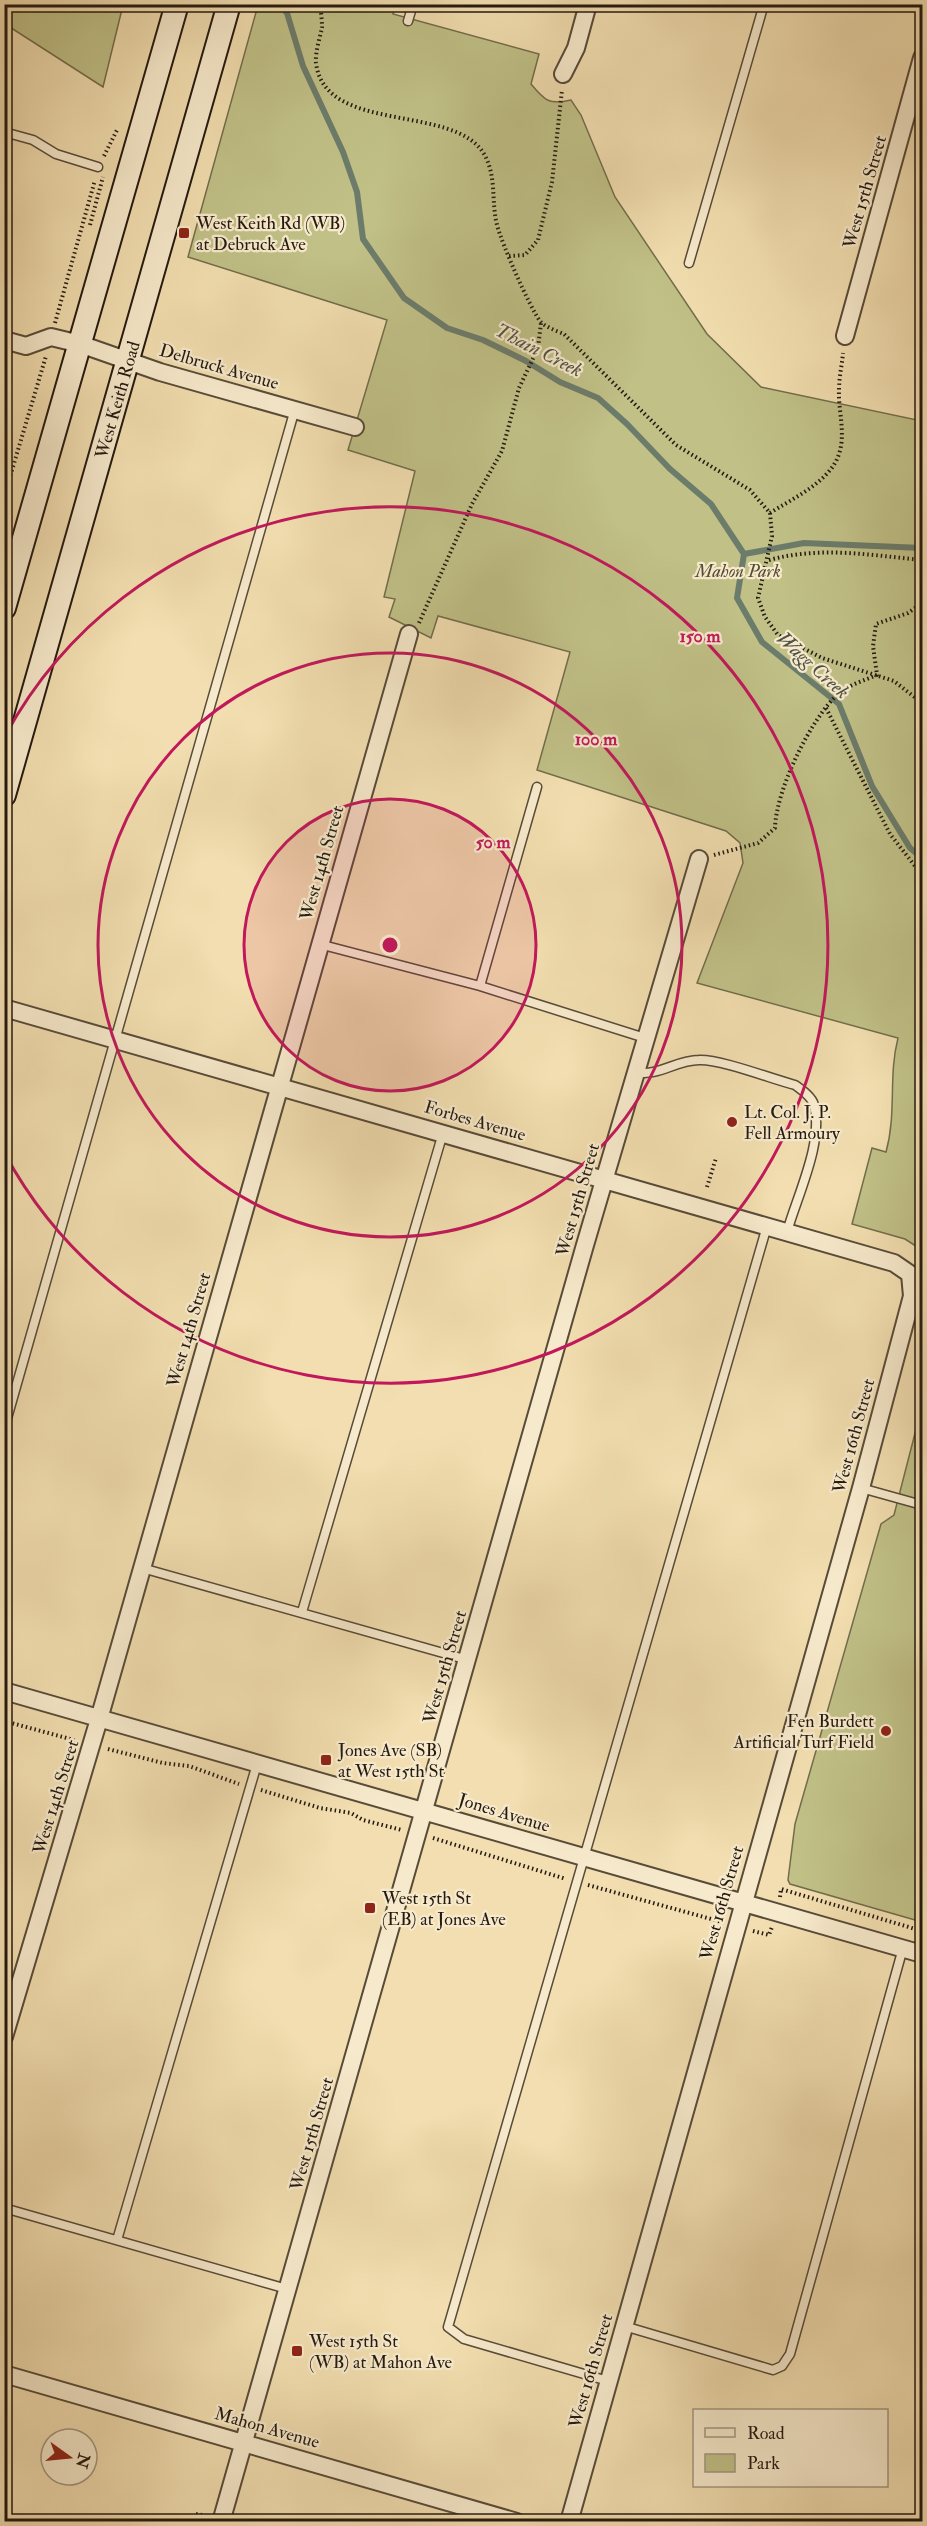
<svg xmlns="http://www.w3.org/2000/svg" width="927" height="2526" font-family="'IM FELL Double Pica',serif">
<rect width="100%" height="100%" fill="#f2deb0"/>
<filter id="stains"><feTurbulence type="fractalNoise" baseFrequency=".00333" numOctaves="4"/><feColorMatrix values="0 0 0 0 .2 0 0 0 0 .09 0 0 0 0 .02 0 0 0 .5 -.17"/></filter>
<radialGradient id="worn" r=".72"><stop offset=".6" stop-color="#630" stop-opacity="0"/><stop offset="1" stop-color="#630" stop-opacity=".3"/></radialGradient>
<path fill="#c0c087" stroke="#726d4c" stroke-width="1.5" d="M4,5H123L103,87L5,24Z
M258,5H395L393,14L539,54L531,84C545,101 549,105 571,100L581,115L615,197L707,334L761,387L922,421V1250L905,1239L852,1224L872,1148L886,1152C897,1112 888,1077 898,1038L697,983L743,863L740,843L726,831L537,770L570,652L438,616L431,638L389,617L395,599L384,597L415,471L348,450L387,320L188,257Z
M922,1406V1922L790,1884L788,1880L795,1824L881,1524L894,1515Z"/>
<g fill="none" stroke-linecap="round" stroke-linejoin="round">
<path stroke="#6c7c6b" stroke-width="6" d="M279,4L287,13L303,66L343,152L357,192L363,239L404,298L447,328L483,340L526,361L560,382L598,398L627,424L670,469L711,504L744,554
M744,554L737,598L762,642L839,704L872,786L910,848L922,858
M744,554L804,543L922,548"/>
<g stroke="#584b39" stroke-width="11">
<path id="lane" d="M408,21L413,4
M4,132L33,140L56,154L98,167
M689,263L764,4
M319,944L480,986L645,1038
M480,986L537,787
M636,1072C658,1077 676,1060 699,1060C720,1059 772,1079 795,1085C802,1090 812,1097 814,1105C824,1142 797,1196 787,1232
M4,1429L295,409
M861,1488L922,1505
M142,1568L468,1660
M302,1612L443,1133
M4,2208L287,2289
M117,2240L257,1764
M624,2326L773,2370L782,2366L790,2354L903,1948
M608,2381L464,2339L448,2327L767,1226"/>
</g>
<g stroke="#584b39" stroke-width="20">
<path id="street" d="M563,74L576,48L588,4
M845,336L922,58
M4,340L26,346L51,337L80,344L160,372L355,427
M4,1008L894,1263L910,1274L912,1296L861,1488L569,2522
M4,1691L922,1954
M4,2037L99,1719L409,634
M4,2374L517,2522
M221,2522L585,1245L699,859
M922,2522V2520"/>
</g>
<g stroke="#241a11" stroke-width="26">
<path id="secondary" d="M4,608L177,4
M4,795L229,4"/>
</g>
<path stroke="#241a11" stroke-width="4" stroke-dasharray="1.5 3" stroke-linecap="butt" d="M320,4C321,12 322,20 322,27C320,38 315,52 316,63C325,135 454,103 484,154C497,176 491,202 497,225C502,244 529,306 540,321C545,327 557,331 564,334L676,445L750,490L770,513L772,536L758,598L765,617L778,635L822,658L894,681L922,703
M104,156L118,128
M90,225L103,177
M509,256L525,255L538,240L552,182L562,90
M55,323L95,180
M4,497L46,356
M770,513C793,498 830,482 839,454C846,433 838,410 839,390C839,377 842,365 843,353
M769,560C821,546 869,555 922,560
M419,623L472,504L502,451L519,388L538,348L541,323
M826,708L890,834L922,875
M714,855L758,843L775,828C776,790 811,718 839,693C849,685 865,680 877,675L873,646L876,624L908,613L922,603
M707,1187L716,1158
M4,1721L74,1740
M108,1749L163,1763L189,1766L239,1784
M261,1790L320,1808L351,1813L363,1820L402,1830
M433,1838L566,1879
M588,1885L722,1922
M780,1897L781,1889L922,1931
M753,1931L769,1935L772,1927
M196,2514L202,2515"/>
<use href="#lane" stroke="#f7eacc" stroke-width="8"/>
<use href="#street" stroke="#f7eacc" stroke-width="16"/>
<use href="#secondary" stroke="#f7eacc" stroke-width="22"/>
</g>
<circle cx="390" cy="945" r="146" fill="#c2185b" fill-opacity=".12"/>
<g fill="none" stroke="#c2185b" stroke-width="3">
<circle cx="390" cy="945" r="146"/>
<circle cx="390" cy="945" r="292"/>
<path d="M5 736A438 438 0 1 1 5 1154"/>
</g>
<g fill="#8f2418" stroke="#f7eacc" stroke-width="2">
<rect x="178" y="227" width="12" height="12" rx="3"/>
<circle cx="732" cy="1122" r="6"/>
<circle cx="886" cy="1731" r="6"/>
<rect x="320" y="1754" width="12" height="12" rx="3"/>
<rect x="364" y="1902" width="12" height="12" rx="3"/>
<rect x="291" y="2345" width="12" height="12" rx="3"/>
</g>
<g text-anchor="middle" dominant-baseline="central" stroke-width="4.5" stroke-linejoin="round" paint-order="stroke">
<g font-size="18" fill="#241a11" stroke="#f7eacc">
<text transform="translate(865 192) rotate(-74)">West 15th Street</text>
<text transform="translate(219 367) rotate(16)">Delbruck Avenue</text>
<text transform="translate(118 400) rotate(-74)">West Keith Road</text>
<text transform="translate(322 863) rotate(-74)">West 14th Street</text>
<text transform="translate(475 1121) rotate(16)">Forbes Avenue</text>
<text transform="translate(578 1200) rotate(-74)">West 15th Street</text>
<text transform="translate(189 1330) rotate(-74)">West 14th Street</text>
<text transform="translate(854 1436) rotate(-75)">West 16th Street</text>
<text transform="translate(445 1667) rotate(-74)">West 15th Street</text>
<text transform="translate(56 1797) rotate(-73)">West 14th Street</text>
<text transform="translate(504 1813) rotate(17)">Jones Avenue</text>
<text transform="translate(722 1903) rotate(-74)">West 16th Street</text>
<text transform="translate(312 2134) rotate(-74)">West 15th Street</text>
<text transform="translate(591 2371) rotate(-74)">West 16th Street</text>
<text transform="translate(267 2428) rotate(16)">Mahon Avenue</text>
</g>
<g font-size="18" fill="#241a11" stroke="#f7eacc" text-anchor="start">
<text x="196" y="223">West Keith Rd (WB)<tspan x="196" dy="21">at Debruck Ave</tspan></text>
<text x="744" y="1112">Lt. Col. J. P.<tspan x="744" dy="21">Fell Armoury</tspan></text>
<text x="874" y="1721" text-anchor="end">Fen Burdett<tspan x="874" dy="21">Artificial Turf Field</tspan></text>
<text x="338" y="1750">Jones Ave (SB)<tspan x="338" dy="21">at West 15th St</tspan></text>
<text x="382" y="1898">West 15th St<tspan x="382" dy="21">(EB) at Jones Ave</tspan></text>
<text x="309" y="2341">West 15th St<tspan x="309" dy="21">(WB) at Mahon Ave</tspan></text>
</g>
<g font-size="18" font-style="italic" fill="#534c34" stroke="#f7eacc">
<text x="738" y="571">Mahon Park</text>
</g>
<g font-size="20" font-style="italic" fill="#4e5346" stroke="#f7eacc">
<text transform="translate(539 350) rotate(27)">Thain Creek</text>
<text transform="translate(813 665) rotate(42)">Wagg Creek</text>
</g>
</g>
<circle cx="390" cy="945" r="9" fill="#c2185b" stroke="#f7eacc" stroke-width="3"/>
<g font-size="18" text-anchor="middle" font-weight="bold" fill="#c2185b" stroke="#f7eacc" stroke-width="4.5" stroke-linejoin="round" paint-order="stroke">
<text x="700" y="642">150 m</text>
<text x="596" y="745">100 m</text>
<text x="493" y="848">50 m</text>
</g>
<rect width="927" height="2526" fill="none" stroke="#f2deb0" stroke-width="24"/>
<rect x="6" y="6" width="915" height="2514" fill="none" stroke="#241a11" stroke-width="3"/>
<rect x="12" y="12" width="903" height="2502" fill="none" stroke="#241a11" stroke-width="1.5"/>
<rect x="693" y="2409" width="195" height="78" fill="#f7eacc" stroke="#a39781" stroke-width="1.5"/>
<rect x="705" y="2428" width="30" height="9" fill="#f7eacc" stroke="#a39781" stroke-width="1.5"/>
<text x="747" y="2439" font-size="18" fill="#241a11">Road</text>
<rect x="705" y="2454" width="30" height="18" fill="#c0c087" stroke="#a39781" stroke-width="1.5"/>
<text x="747" y="2469" font-size="18" fill="#241a11">Park</text>
<g transform="translate(69 2457) rotate(105)"><circle r="28" fill="#f7eacc" stroke="#a39781" stroke-width="1.5"/>
<path d="M0-4.5L10 22L0 15L-10 22Z" fill="#8f2418"/>
<text y="-9" font-size="16" font-weight="bold" text-anchor="middle" fill="#241a11">N</text>
</g>
<rect width="100%" height="100%" filter="url(#stains)"/>
<rect width="100%" height="100%" fill="url(#worn)"/>
</svg>
